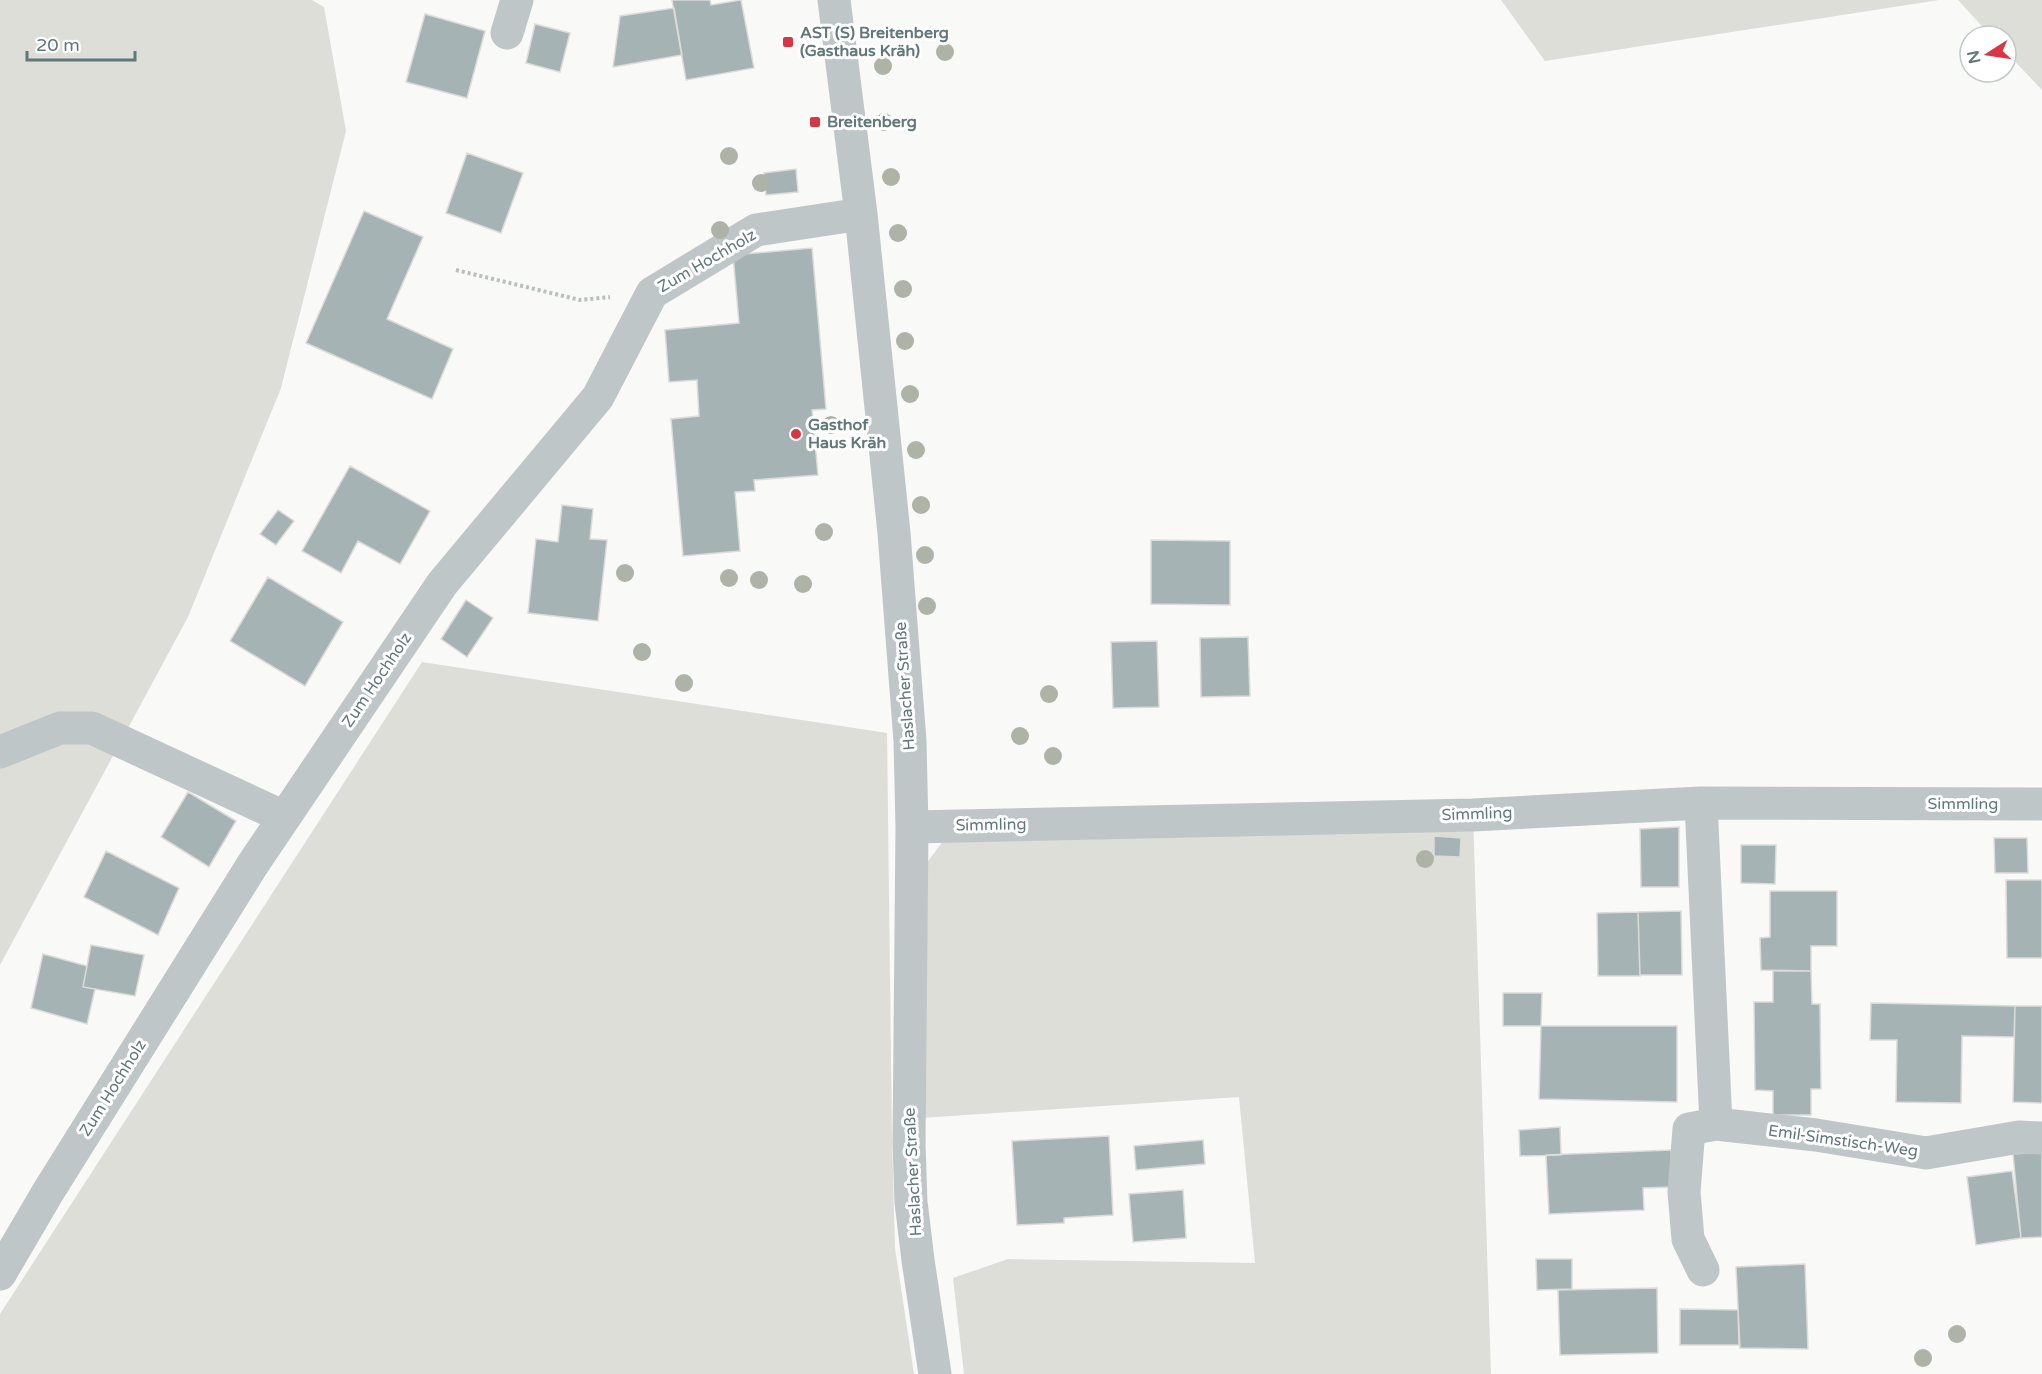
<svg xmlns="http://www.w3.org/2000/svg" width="2042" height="1374" font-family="'Varela Round',sans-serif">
<rect width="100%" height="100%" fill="#f9f9f7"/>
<path fill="#dcded7" d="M0,0H312L324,7L346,131L281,388L188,617L0,965Z
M1501,0H1939L1545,61Z
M1958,0H2042V90L2006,52V36H1991Z
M422,662L887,733L892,1138L895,1248L914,1374H0V1314Z
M1473,815L1491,1374H964L953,1278L1008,1259L1255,1263L1239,1097L921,1118L926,864L946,837Z"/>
<path fill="#a5b3b4" stroke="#dbdbd9" stroke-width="1.5" d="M672,0H710L711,5L741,0L754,68L686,80Z
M674,8L682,55L613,67L620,16Z
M425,14L485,31L467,98L406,82Z
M535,24L570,33L560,72L526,63Z
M467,153L523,173L501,233L446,213Z
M796,169L798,192L766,195L764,173Z
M364,211L423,237L387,319L453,349L432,399L306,343Z
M812,248L826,409L812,410L818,475L754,480L755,491L735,492L740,551L683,556L671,419L699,416L697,380L669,382L665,330L739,323L733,255Z
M350,466L430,511L400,564L358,541L341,573L302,551Z
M562,505L593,509L590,539L607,540L598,621L528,613L536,539L558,542Z
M278,510L294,521L276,545L260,534Z
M1151,540L1230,541V605L1151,604Z
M268,577L343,622L305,686L230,641Z
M466,600L493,618L467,657L441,639Z
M1248,637L1250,696L1201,697L1200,638Z
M1157,641L1159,707L1113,708L1111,642Z
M188,792L236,821L209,867L161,837Z
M1679,827V887H1641L1640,829Z
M1434,836L1461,838L1460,857L1434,856Z
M1994,838H2027L2028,873H1995Z
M1741,845H1776L1775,884L1741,883Z
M106,851L179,888L158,935L84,897Z
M2006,880H2042V958H2007Z
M1770,891H1837V946H1811V971L1761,970L1760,938L1770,937Z
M1681,911L1682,975H1640L1638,912Z
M1638,912L1640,976H1598L1597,913Z
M91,945L144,955L135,996L83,987Z
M43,954L87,966L83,987L95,989L87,1024L31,1008Z
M1773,971H1811L1812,1004H1820L1821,1089H1811V1115H1773V1091L1755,1090L1754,1002H1773Z
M1503,993H1542L1541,1026H1503Z
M1871,1003L2015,1006L2014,1037L1962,1036L1961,1103L1896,1102L1897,1040H1870Z
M2015,1006H2042V1103L2013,1102Z
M1541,1026H1677V1102L1539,1099Z
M1560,1127L1561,1155L1520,1156L1519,1130Z
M1109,1136L1113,1215L1064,1218V1223L1017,1225L1012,1141Z
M1203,1140L1205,1164L1136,1170L1134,1146Z
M1671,1150L1673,1187L1643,1188L1644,1210L1549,1214L1546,1155Z
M2042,1152V1237L2021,1238L2013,1154Z
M2012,1171L2021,1238L1976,1245L1967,1177Z
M1183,1190L1186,1238L1133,1242L1129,1194Z
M1536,1259H1572V1289L1537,1290Z
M1805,1264L1808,1349L1740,1348L1736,1267Z
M1657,1288L1658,1353L1560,1355L1558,1290Z
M1680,1309L1738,1310L1739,1345H1680Z"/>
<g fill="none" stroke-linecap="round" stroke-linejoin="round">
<path stroke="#b9bebf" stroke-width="4" stroke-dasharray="3 3" stroke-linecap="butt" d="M456,270L580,300L610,297"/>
<path stroke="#bec6c7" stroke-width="33" d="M834,0L861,214L894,533L910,741L912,827L909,1143L911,1202L918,1260L935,1374
M507,33L517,0
M0,752L60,728H92L284,817
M1701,803L1716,1124L1816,1135L1926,1153L2019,1137L2042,1138
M912,827L1473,815L1701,803L2042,804
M1703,1270L1688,1239L1684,1192L1689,1129L1716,1124
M0,1274L48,1192L253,864L442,584L598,397L652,293L756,230L861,214"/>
</g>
<g fill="#adb3a6">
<circle cx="945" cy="52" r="9"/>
<circle cx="883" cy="66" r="9"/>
<circle cx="884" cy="122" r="9"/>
<circle cx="729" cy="156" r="9"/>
<circle cx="891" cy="177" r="9"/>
<circle cx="761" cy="183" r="9"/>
<circle cx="720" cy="230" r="9"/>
<circle cx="898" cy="233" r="9"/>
<circle cx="903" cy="289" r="9"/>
<circle cx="905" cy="341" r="9"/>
<circle cx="910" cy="394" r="9"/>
<circle cx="831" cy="425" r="9"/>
<circle cx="916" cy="450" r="9"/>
<circle cx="921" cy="505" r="9"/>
<circle cx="824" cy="532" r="9"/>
<circle cx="925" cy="555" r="9"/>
<circle cx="625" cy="573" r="9"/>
<circle cx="729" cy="578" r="9"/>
<circle cx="759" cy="580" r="9"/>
<circle cx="803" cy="584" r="9"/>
<circle cx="927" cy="606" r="9"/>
<circle cx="642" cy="652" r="9"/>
<circle cx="684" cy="683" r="9"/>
<circle cx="1049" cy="694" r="9"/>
<circle cx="1020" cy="736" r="9"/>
<circle cx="1053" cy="756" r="9"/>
<circle cx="1425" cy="859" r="9"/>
<circle cx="1957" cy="1334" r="9"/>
<circle cx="1923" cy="1358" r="9"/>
</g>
<g fill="#dd3441" stroke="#fff" stroke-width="2">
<rect x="782" y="36" width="12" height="12" rx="3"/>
<rect x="809" y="116" width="12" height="12" rx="3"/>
<circle cx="796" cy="434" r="6"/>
</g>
<g text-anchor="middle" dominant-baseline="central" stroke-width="6" stroke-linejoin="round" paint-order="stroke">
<g font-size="16" font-weight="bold" fill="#61787b" stroke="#fff" text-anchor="start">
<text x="800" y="33">AST (S) Breitenberg<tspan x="800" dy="18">(Gasthaus Kräh)</tspan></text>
<text x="827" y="122">Breitenberg</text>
<text x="808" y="425">Gasthof<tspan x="808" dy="18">Haus Kräh</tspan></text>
</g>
<g font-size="16" fill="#61787b" stroke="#fff">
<text transform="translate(707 261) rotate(-30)">Zum Hochholz</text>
<text transform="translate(377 680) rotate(-56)">Zum Hochholz</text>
<text transform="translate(905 686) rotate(-94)">Haslacher Straße</text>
<text x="1963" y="804">Simmling</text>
<text transform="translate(1477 814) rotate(-2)">Simmling</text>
<text transform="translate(991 825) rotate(-1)">Simmling</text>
<text transform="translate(113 1088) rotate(-58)">Zum Hochholz</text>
<text transform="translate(1843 1141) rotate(8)">Emil-Simstisch-Weg</text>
<text transform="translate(913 1172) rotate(-93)">Haslacher Straße</text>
</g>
</g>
<g transform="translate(1988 54) rotate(258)"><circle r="28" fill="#ffffff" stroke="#c0c9ca" stroke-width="1.5"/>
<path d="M0-4.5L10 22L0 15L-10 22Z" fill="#dd3441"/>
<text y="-9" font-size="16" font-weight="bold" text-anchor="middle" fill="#61787b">N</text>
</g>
<path d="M27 51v9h108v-9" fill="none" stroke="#61787b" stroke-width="3"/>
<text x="36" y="51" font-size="18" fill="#61787b" stroke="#ffffff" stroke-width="4.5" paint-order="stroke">20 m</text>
</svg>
